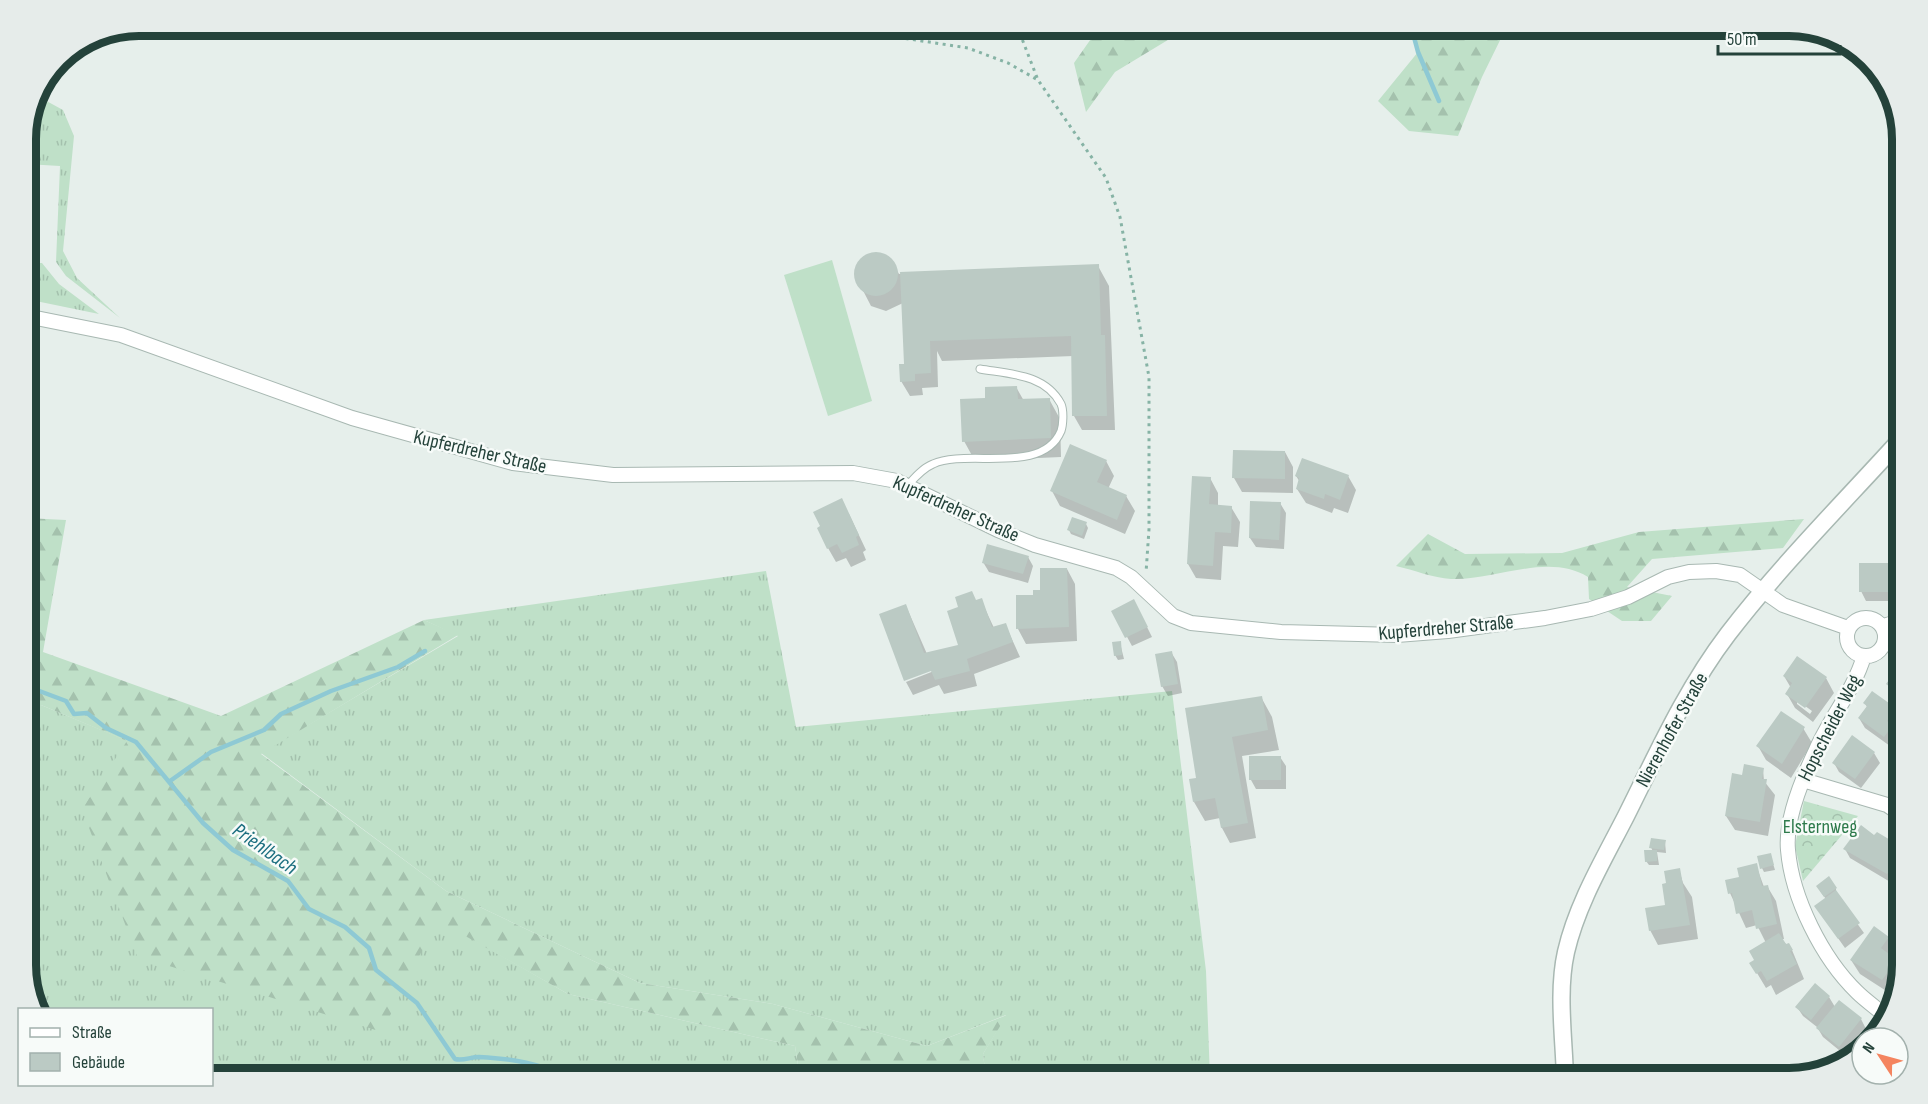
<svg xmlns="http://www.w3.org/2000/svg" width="1928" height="1104" font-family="'Sofia Sans Condensed',sans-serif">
<defs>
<pattern id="grass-tufts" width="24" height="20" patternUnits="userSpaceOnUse" patternTransform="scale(1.5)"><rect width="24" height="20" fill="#bfe0c8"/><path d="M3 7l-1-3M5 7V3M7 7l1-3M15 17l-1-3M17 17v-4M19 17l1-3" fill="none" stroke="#a4c1ad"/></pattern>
<pattern id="forest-firs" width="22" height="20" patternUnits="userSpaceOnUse" patternTransform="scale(1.5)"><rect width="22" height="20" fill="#bfe0c8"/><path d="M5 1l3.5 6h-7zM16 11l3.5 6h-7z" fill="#a4c1ad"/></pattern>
<pattern id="park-crowns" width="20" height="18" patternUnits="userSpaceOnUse" patternTransform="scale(1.5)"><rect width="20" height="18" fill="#bfe0c8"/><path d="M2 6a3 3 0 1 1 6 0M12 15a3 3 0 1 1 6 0" fill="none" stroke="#a4c1ad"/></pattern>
</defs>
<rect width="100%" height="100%" fill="#e6efeb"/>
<path fill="url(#grass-tufts)" d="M41,98L63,110L74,136L63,251L77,278L120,318L66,276L56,262L60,166L26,164V132Z
M26,263H42L59,284L99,314L26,299Z
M766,571L796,727L1172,691L1206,971L1210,1078H986L983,1054L1006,1015L927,1046L773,1004L640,983L446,891L261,753L458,636L424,620Z
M41,705L128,741L568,994L795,1046L800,1078H212V1010L37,1009L26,972V707Z"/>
<path fill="url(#forest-firs)" d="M1100,26H1191L1115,72L1086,112L1074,63Z
M1411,26H1507L1482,77L1458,136L1409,131L1378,101L1418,52Z
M26,518L66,520L43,652L221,716L424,620L458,635L261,754L446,891L640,983L773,1004L927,1046L1007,1015L983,1054L986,1078H800L795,1046L568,994L437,920L382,1032L137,956L82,809L127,741L41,705L26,707Z
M1804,519L1783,548L1652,559L1627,587L1672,596L1651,621H1622L1589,599L1588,577C1548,552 1495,581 1451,579C1433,578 1414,570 1396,566L1428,534L1465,554L1562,553L1639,532Z"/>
<path fill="url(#park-crowns)" d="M1804,801L1858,816L1803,881L1795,846Z"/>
<path fill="#bfe0c8" d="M832,260L872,401L828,416L784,275Z"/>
<path fill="#0003" fill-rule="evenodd" d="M875,253L890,258L899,274L1098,266L1109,286L1115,430H1082L1074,416L1073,356L942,361L937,351L938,387L922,388L923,395L910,396L901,381L906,365L903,303L886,311L871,306L855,275L860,260Z
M1016,387L1024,401L1049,399L1060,419L1061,457L975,461L964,441L987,399Z
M1285,452L1293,467V493L1242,492L1234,478Z
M1106,461L1114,476L1108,489L1126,496L1135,511L1125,534L1060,506L1052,491Z
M1296,476H1348L1356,490L1348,513L1334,508L1332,513L1306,503L1297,489L1300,482Z
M1210,478L1218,493V506L1231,507L1240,522L1238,547L1223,546L1221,580L1196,578L1188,564Z
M1280,503L1286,513L1284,549L1256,547L1250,538Z
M849,514L866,550L863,552L866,560L851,567L846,558L836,562L828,548Z
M1086,524L1088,528L1084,539L1071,534L1069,530Z
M1028,557L1033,566L1028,583L989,572L983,562Z
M1901,565L1902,601H1866L1861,591Z
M1067,569L1075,584L1077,641L1026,644L1018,629V597H1034Z
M981,600L994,628L1005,624L1020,657L974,674L977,686L944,694L939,685L913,695L906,682L939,669L938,666L905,679L906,606L927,654L960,646L977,602Z
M1113,611H1139L1152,637L1132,646Z
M1120,643L1124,659L1118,660L1115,655Z
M1171,652L1177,662L1182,693L1168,696L1162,686Z
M1902,664V700L1894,693L1888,684Z
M1784,676L1826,678L1834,693L1813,722L1795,708L1787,694L1791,688ZM1797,700L1812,711L1810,714L1797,704Z
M1261,697L1272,717L1279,750L1242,756L1256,838L1230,843L1222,828L1220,818L1205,821L1194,802L1198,780Z
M1865,703L1895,709L1900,719L1893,728L1897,735L1890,746L1865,728L1859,718L1867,707Z
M1803,728L1812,743L1791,778L1766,760L1758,746Z
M1874,753L1880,763L1861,788L1839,772L1834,763Z
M1280,757L1286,766V789H1256L1251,780Z
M1763,769L1764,781L1775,795L1768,836L1735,830L1726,816L1745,777Z
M1902,783V796L1898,790Z
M1877,834L1902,849V869L1892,883L1850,858L1845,849Z
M1665,842L1666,853L1657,852L1659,865H1649L1646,861L1653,852L1651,847Z
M1770,854L1775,870L1764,872L1762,868Z
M1756,865L1764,887L1767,886L1776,901L1784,939H1781L1792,950L1804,979L1776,995L1771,985L1766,988L1751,963L1756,960L1766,943L1757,925L1746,928L1730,893L1740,878Z
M1679,870L1683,883L1692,897L1698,939L1658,945L1650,930L1666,906Z
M1836,888V894L1864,933L1845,948L1816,907L1826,899L1820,891Z
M1888,938L1896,952L1892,958L1901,970L1897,986L1891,994L1860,974L1851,960Z
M1829,997L1835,1007L1839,1002L1861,1019L1866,1029L1845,1055L1823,1037L1817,1027L1803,1016L1797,1007Z"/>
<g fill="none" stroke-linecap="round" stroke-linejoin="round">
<path stroke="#8ec9d4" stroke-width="4.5" d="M1411,26L1418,52L1439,101
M26,686L66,701L74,714L87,713L106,728L136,742L203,823L233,850L288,881L309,909L345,927L369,948L376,970L417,1003L455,1059C464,1061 470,1057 479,1057C515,1059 538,1063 571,1078
M170,781L211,752L264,730L281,714L331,691L398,667L425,651"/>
</g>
<path fill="#bbcac4" d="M854 274a22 22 0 1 1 44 0a22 22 0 1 1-44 0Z
M1099,264L1101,335H1105L1107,416H1072L1071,336L930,341L931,373L915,374V381L900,382L899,364H904L900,272Z
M1017,386L1018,399L1050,398L1051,438L962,442L960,399L985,398V387Z
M1070,444L1107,460L1097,482L1127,495L1117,520L1050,491Z
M1233,450L1285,451V479L1232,478Z
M1302,458L1349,475L1340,500L1325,494L1324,499L1296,489L1299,478L1295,476Z
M1192,476L1211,477L1209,504L1232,506L1231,533L1215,532L1213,566L1187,564Z
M842,498L859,535L856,537L859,545L842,553L837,544L827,549L817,528L820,526L813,512Z
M1250,501L1281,502L1279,540L1249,538Z
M1072,517L1087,522L1082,536L1067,530Z
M987,544L1029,556L1023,574L982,563Z
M1859,563H1902L1901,592H1859Z
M1040,568H1067L1069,627L1016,629V595H1033V590H1040Z
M972,591L976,600L982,598L992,627L1006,623L1013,642L967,659L970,671L935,680L931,671L904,681L879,614L906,604L924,653L958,645L947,611L958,607L955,597Z
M1134,599L1148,627L1125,638L1111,611Z
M1121,641L1122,655L1114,656L1112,642Z
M1172,651L1178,684L1161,687L1155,654Z
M1797,656L1827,677L1805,708L1785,694L1792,683L1783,676Z
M1902,662V696L1886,684Z
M1872,691L1896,708L1887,721L1893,725L1884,737L1858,718L1867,706L1863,703Z
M1262,696L1268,730L1232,737L1248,823L1221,828L1215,798L1193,802L1189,779L1196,778L1185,708Z
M1781,711L1805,727L1782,764L1756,746Z
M1852,735L1875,752L1855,779L1832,763Z
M1249,756H1281V780H1249Z
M1744,764L1764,768L1762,779H1767L1760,822L1725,816L1732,773L1742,775Z
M1861,825L1874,835L1877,832L1902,847V853L1887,874L1843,849Z
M1651,838L1666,840L1664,850L1649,848Z
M1644,850H1657V861L1645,862Z
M1771,853L1774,865L1760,869L1757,856Z
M1757,863L1762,886L1768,885L1777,924L1756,929L1752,910L1736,914L1732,893L1728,894L1725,880L1739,877L1737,868Z
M1680,868L1690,925L1649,931L1645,908L1665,905L1662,884L1666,883L1664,871Z
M1829,876L1837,888L1824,897L1816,886Z
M1836,890L1860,923L1838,939L1814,906Z
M1874,926L1889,937L1881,948L1897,960L1882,980L1850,960Z
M1779,933L1786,944L1789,943L1793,950L1790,951L1797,964L1767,981L1761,971L1756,974L1749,963L1754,960L1749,951Z
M1815,983L1830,996L1811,1020L1795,1007Z
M1839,1000L1862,1018L1839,1047L1816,1028Z"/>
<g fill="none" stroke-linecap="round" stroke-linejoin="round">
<g stroke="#a8b8b2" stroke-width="9">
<path id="service" d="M908,485C915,477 923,468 933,464C967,448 1042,476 1061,431C1063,425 1064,411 1061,404C1045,374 1010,374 980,369"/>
</g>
<g stroke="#a8b8b2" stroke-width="16">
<path id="minor" d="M26,316L121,335L352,418L513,463L613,475L853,473L897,481L998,530L1035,545L1116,568L1131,577L1173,616L1191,623L1281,632L1397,635L1448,631L1545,618L1591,609L1628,597L1668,577L1689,572L1716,571L1740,575L1783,605L1848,628
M1847 637a19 19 0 1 1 38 0a19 19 0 1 1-38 0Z
M1884,626L1902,620
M1864,656C1854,690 1830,718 1816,750C1803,777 1785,819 1788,850C1792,898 1822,958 1857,992C1866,1001 1878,1009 1888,1018
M1803,780L1887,805L1902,815"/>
</g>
<g stroke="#a8b8b2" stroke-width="19">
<path id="tertiary" d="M1565,1078C1564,1038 1557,992 1566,952C1577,904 1604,859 1626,816C1657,754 1686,689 1728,634C1781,565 1844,502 1902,438"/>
</g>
<path stroke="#86b3a5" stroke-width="3" stroke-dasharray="3 4.5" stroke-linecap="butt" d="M824,26L968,48L1008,63L1038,80L1106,178L1120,217L1149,377V529L1146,573
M1017,26L1038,80"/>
<use href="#service" stroke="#fff" stroke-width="7"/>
<use href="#minor" stroke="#fff" stroke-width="14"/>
<use href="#tertiary" stroke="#fff" stroke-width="16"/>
</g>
<g text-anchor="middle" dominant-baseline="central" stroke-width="5" stroke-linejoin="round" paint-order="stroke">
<g font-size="20" fill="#24423a" stroke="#f7fbf9">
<text transform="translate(480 452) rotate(13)">Kupferdreher Straße</text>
<text transform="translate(956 509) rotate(24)">Kupferdreher Straße</text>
<text transform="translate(1446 628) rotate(-5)">Kupferdreher Straße</text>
<text transform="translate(1830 728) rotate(-63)">Hopscheider Weg</text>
<text transform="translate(1672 730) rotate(-61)">Nierenhofer Straße</text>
</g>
<g font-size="20" fill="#2d7a4b" stroke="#f7fbf9">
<text x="1820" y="827">Elsternweg</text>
</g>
<g font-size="21" font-style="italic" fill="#1c6f80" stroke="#f7fbf9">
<text transform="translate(265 849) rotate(35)">Priehlbach</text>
</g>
</g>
<path d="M0 0H1928V1104H0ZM139 36H1789A103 103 0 0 1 1892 139V965A103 103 0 0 1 1789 1068H139A103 103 0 0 1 36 965V139A103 103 0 0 1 139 36Z" fill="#e6ecea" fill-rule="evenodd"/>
<path fill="none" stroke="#24423a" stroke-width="8" d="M139 36H1789A103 103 0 0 1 1892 139V965A103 103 0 0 1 1789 1068H139A103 103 0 0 1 36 965V139A103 103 0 0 1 139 36Z"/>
<rect x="18" y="1008" width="195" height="78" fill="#f7fbf9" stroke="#a3b1ad" stroke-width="1.5"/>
<rect x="30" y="1028" width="30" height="9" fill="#ffffff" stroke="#a3b1ad" stroke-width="1.5"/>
<text x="72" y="1038" font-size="18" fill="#24423a">Straße</text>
<rect x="30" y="1053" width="30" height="18" fill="#bbcac4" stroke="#a3b1ad" stroke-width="1.5"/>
<text x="72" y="1068" font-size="18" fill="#24423a">Gebäude</text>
<g transform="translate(1880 1056) rotate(306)"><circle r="28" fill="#f7fbf9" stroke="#a3b1ad" stroke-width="1.5"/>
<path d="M0-4.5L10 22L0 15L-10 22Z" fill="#f4845f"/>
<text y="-9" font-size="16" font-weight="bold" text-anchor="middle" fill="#24423a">N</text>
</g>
<path d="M1718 45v9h122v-9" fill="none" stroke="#24423a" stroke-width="3"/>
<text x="1727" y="45" font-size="18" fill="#24423a" stroke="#f7fbf9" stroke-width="4.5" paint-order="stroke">50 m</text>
</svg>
